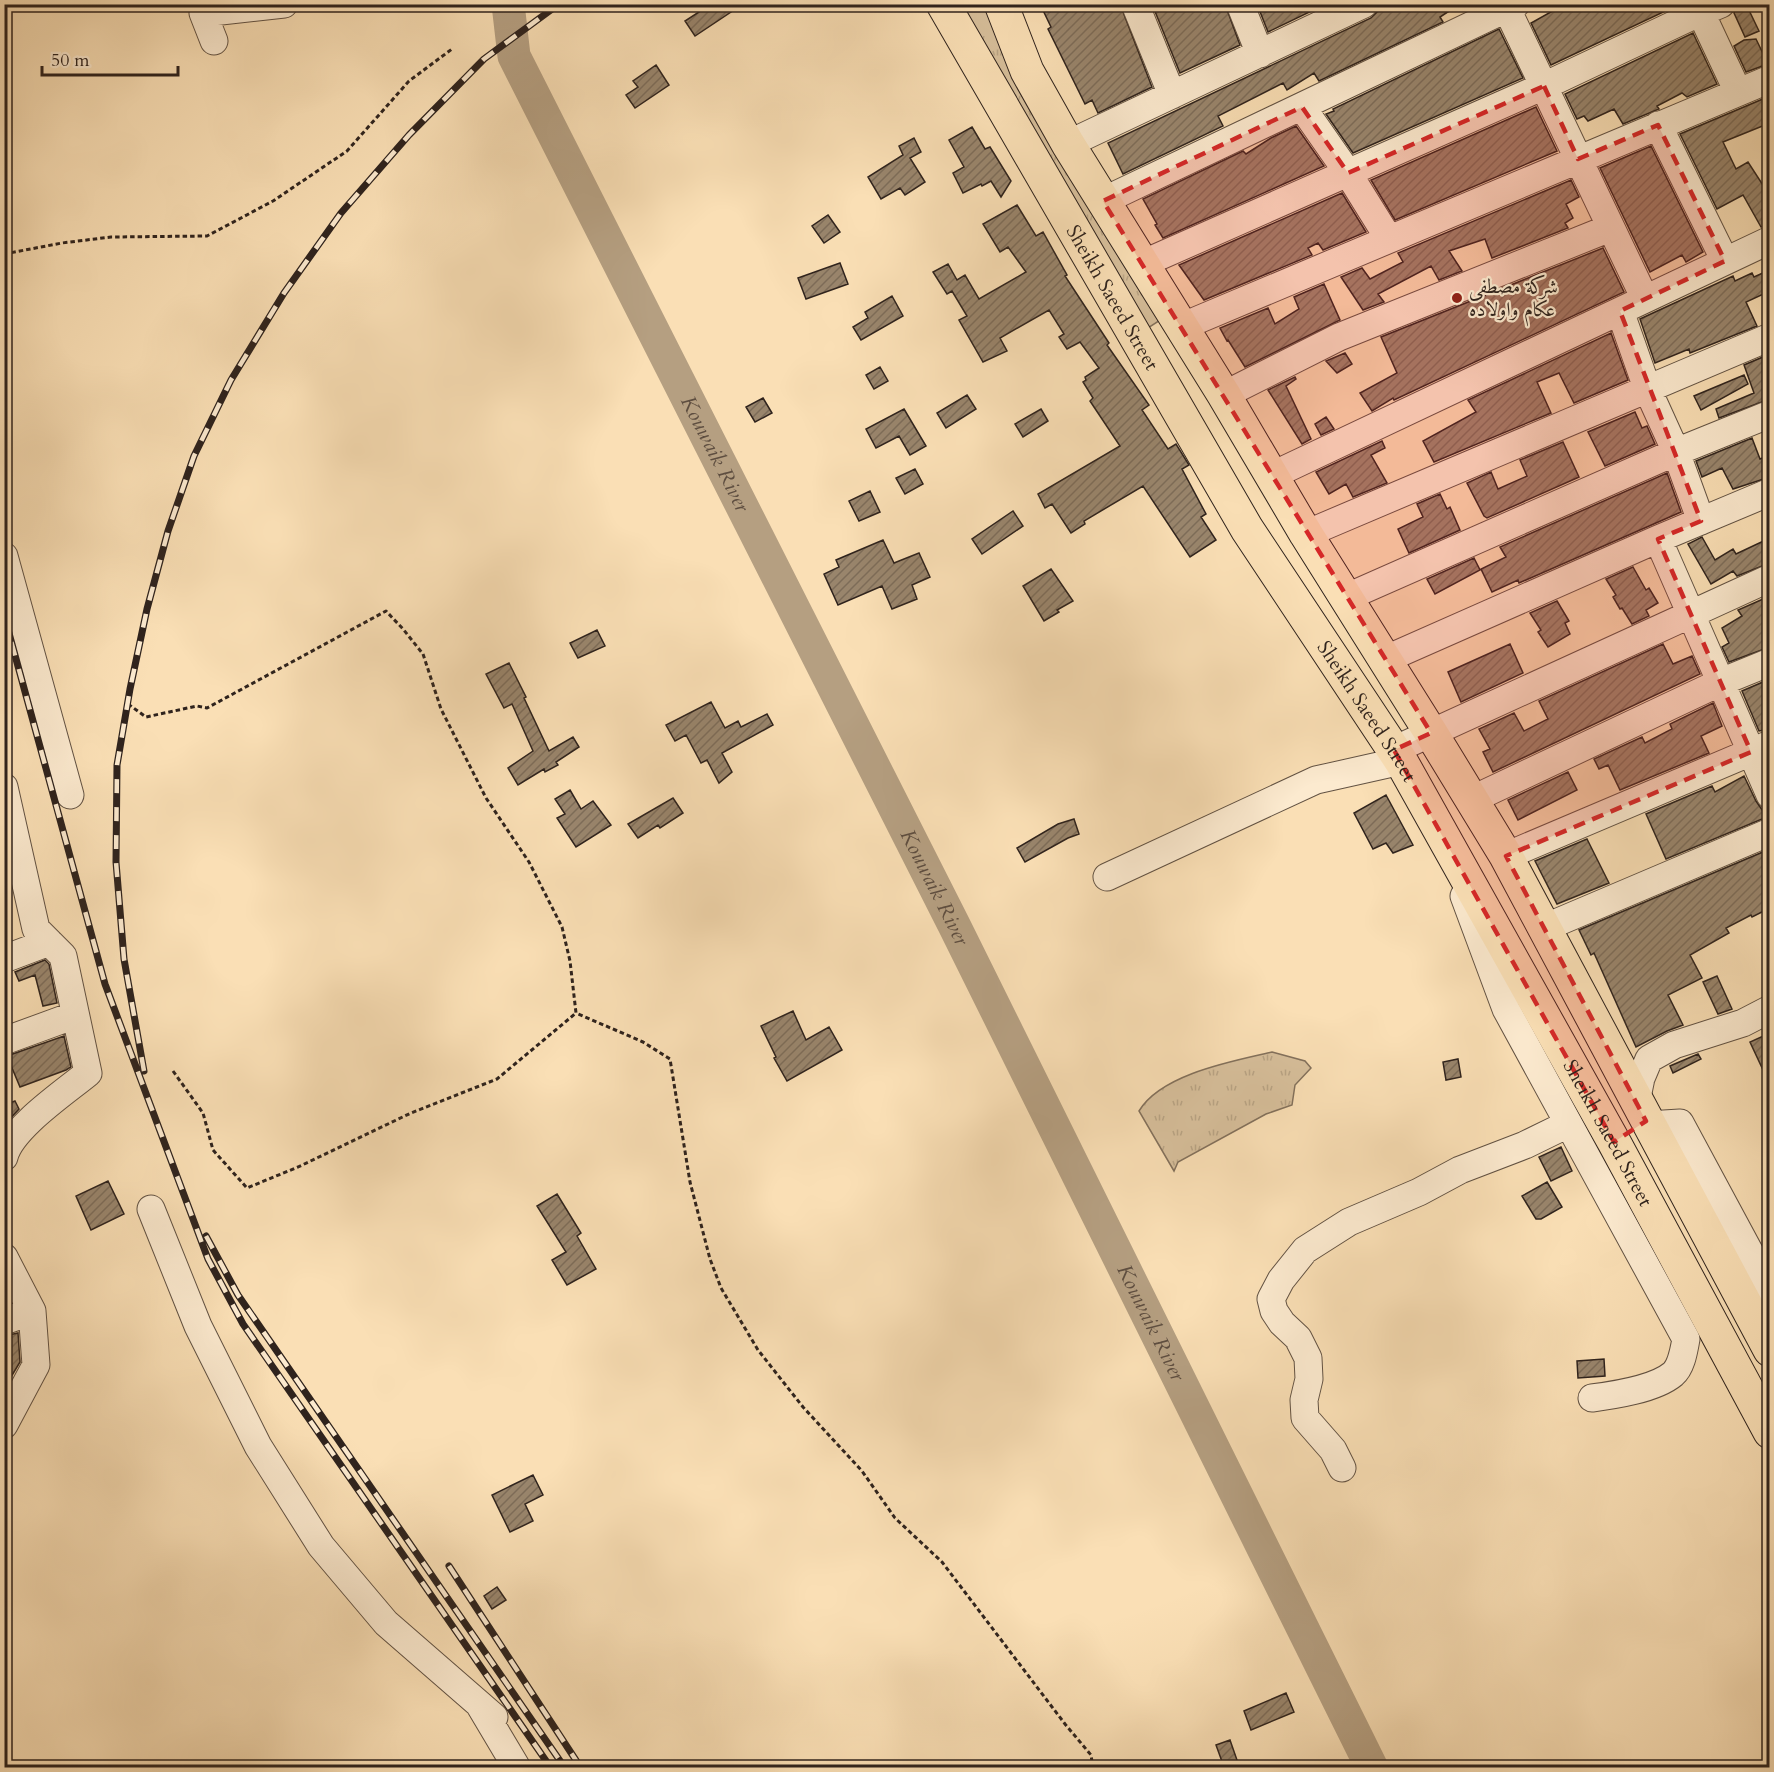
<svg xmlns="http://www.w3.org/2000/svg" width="1774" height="1772" font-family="Cardo,Amiri,serif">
<defs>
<pattern id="grass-tufts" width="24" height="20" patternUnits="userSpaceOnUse" patternTransform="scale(1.5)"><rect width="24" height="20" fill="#d7bf9b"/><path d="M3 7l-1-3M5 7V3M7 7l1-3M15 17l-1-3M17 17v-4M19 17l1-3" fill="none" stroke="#b9a485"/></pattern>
<pattern id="building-hatch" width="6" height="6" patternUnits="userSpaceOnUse" patternTransform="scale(1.5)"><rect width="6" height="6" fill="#99856c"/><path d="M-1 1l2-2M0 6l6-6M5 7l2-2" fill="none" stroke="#7d6c58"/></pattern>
</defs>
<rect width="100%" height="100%" fill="#fadfb5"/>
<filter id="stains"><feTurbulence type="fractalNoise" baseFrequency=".00333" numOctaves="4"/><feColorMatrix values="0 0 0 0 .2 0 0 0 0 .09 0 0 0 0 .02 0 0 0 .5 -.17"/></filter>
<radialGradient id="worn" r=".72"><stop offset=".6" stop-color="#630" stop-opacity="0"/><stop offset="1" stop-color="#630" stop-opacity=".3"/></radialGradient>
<path fill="url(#grass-tufts)" stroke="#83715c" stroke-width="1.5" d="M954,5H990L1165,317L1148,328Z
M1272,1052L1305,1061L1311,1068L1295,1085L1292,1105L1266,1114L1178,1162L1174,1171L1139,1111C1161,1074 1233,1061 1272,1052Z"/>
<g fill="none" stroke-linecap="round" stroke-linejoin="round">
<path stroke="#b59f81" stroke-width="33" id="s1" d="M508,4L514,56L954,925L1372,1768"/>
</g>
<path fill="url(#building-hatch)" stroke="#2f231d" stroke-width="1.5" d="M694,4H743L695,36L685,21L699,12Z
M1040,4H1120L1152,87L1098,113L1092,100L1085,104L1048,29L1051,27Z
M1152,4H1225L1240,45L1180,73Z
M1257,4H1326L1268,32Z
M1380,4H1460L1440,17L1443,22L1319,81L1314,73L1287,90L1283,83L1218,116L1223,126L1123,174L1108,143L1371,18L1377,12Z
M1565,4H1672L1674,7L1551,65L1531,23Z
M1741,4H1746L1759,31L1745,37L1734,13L1736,7Z
M1499,29L1523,78L1353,153L1326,114L1334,111L1333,109Z
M1693,33L1717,84L1687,97L1682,93L1657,106L1659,109L1623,124L1614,109L1588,121L1584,116L1577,119L1565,94Z
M1756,39L1768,64L1746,72L1734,46L1744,40Z
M656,65L669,85L635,108L626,95L638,87L633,81Z
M1770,96V123L1723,142L1736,169L1748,162L1770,196V225L1761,227L1743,195L1717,209L1680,134Z
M1536,107L1557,151L1395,220L1371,180Z
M1296,126L1324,166L1163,238L1155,225L1157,224L1143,199L1243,151L1246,154L1271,138Z
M972,127L985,149L990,147L1011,181L1001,197L991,181L982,186L981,184L963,193L953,173L964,167L949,140Z
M914,138L921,152L910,158L925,182L905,195L900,188L881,199L868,177L903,155L899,146Z
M1651,146L1703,252L1686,262L1682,255L1650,272L1600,168Z
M1571,180L1579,197L1566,204L1573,218L1565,223L1568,228L1492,258L1485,239L1449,251L1462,271L1439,280L1431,266L1378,294L1384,302L1363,310L1341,277L1362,268L1370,279L1403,262L1398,253Z
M1342,193L1366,232L1323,250L1318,243L1308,248L1312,255L1204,300L1179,265Z
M1017,205L1036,236L1043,232L1067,275L1065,276L1109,343L1107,345L1149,405L1142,410L1168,449L1176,444L1189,465L1182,469L1206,514L1201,517L1216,540L1190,557L1143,486L1084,521L1085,524L1071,533L1052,504L1045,508L1038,494L1120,446L1090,401L1093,398L1083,382L1086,380L1085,377L1099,368L1080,342L1067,349L1059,337L1064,334L1049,310L1000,338L1007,351L983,362L959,320L967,316L952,291L947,294L933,272L948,264L957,280L965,275L979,299L1026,272L1008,247L1000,252L983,224Z
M828,215L840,232L824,243L812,226Z
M1603,248L1624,292L1394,400L1393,398L1372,411L1360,393L1397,373L1381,337Z
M840,263L848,284L806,299L798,278Z
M1765,272L1770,282V291L1746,302L1757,326L1690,353L1689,349L1655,363L1640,319L1733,276L1735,281L1752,273L1754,277Z
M1324,284L1340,320L1245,367L1228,340L1227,341L1220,328L1268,308L1275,324L1299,309L1294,297Z
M892,296L903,316L861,340L853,327L868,318L865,312Z
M1611,333L1628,380L1574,403L1559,373L1537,382L1551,413L1434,462L1423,441L1476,412L1468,400Z
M1345,353L1352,364L1337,373L1326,361Z
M1770,354V399L1719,418L1716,409L1754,393L1744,365Z
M880,367L888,381L874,389L866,375Z
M1744,375L1748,384L1701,410L1694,396Z
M1295,377L1296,379L1286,386L1311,439L1302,444L1268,390Z
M967,395L976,409L946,428L937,413Z
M763,398L772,413L755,422L746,407Z
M904,409L926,446L910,455L899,436L876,448L866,429Z
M1041,409L1048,421L1023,437L1015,424Z
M1635,412L1642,428L1647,426L1655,444L1605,466L1588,432Z
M1326,417L1334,429L1321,435L1315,424Z
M1752,438L1760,459L1770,455V477L1733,489L1722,468L1702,477L1696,461Z
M1382,441L1385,448L1371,455L1387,483L1353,497L1346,484L1329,494L1316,472Z
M1563,442L1579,477L1487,518L1484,516L1467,483L1491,472L1498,489L1527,476L1520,460Z
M915,469L923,484L905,494L896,478Z
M1667,473L1681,512L1519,583L1518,580L1492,592L1481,569L1506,557L1500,547Z
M870,491L880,512L859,521L849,501Z
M1440,494L1447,509L1450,507L1460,530L1409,553L1398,529L1423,517L1417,504Z
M1013,511L1023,526L982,554L972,539Z
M1702,537L1715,560L1733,549L1736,554L1770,538V563L1737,576L1733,571L1711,584L1688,544Z
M883,540L894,563L919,553L930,577L912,585L917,599L892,609L882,586L838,605L824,574L839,567L836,560Z
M1474,558L1480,570L1435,594L1427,579Z
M1633,567L1646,590L1649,588L1658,603L1646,610L1649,616L1632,624L1622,608L1620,609L1613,597L1616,595L1606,579Z
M1051,569L1073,601L1057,610L1059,612L1044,621L1023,586Z
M1770,596V647L1729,662L1722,647L1729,643L1722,628L1742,616L1738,610Z
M1557,601L1569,621L1565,623L1570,634L1548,647L1538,632L1541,630L1530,613Z
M597,630L605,646L578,658L570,643Z
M1510,644L1523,673L1461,702L1448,672Z
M1663,644L1673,664L1692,656L1700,674L1493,772L1483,752L1490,749L1479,729L1514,713L1524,731L1548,719L1539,701Z
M509,663L526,697L524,698L549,751L573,737L579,747L556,762L558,765L545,772L544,769L518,785L508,768L533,751L512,704L504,708L486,674Z
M1770,679V729L1759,731L1742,691Z
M711,702L725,728L738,721L741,727L767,714L773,725L722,753L732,772L719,783L707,760L701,763L686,735L675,741L666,725Z
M1713,703L1722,726L1701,736L1709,753L1620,790L1608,765L1599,769L1594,759L1642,737L1645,743L1672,729L1670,724Z
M1568,772L1577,790L1518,820L1508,800Z
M1744,776L1756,801L1767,817L1666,859L1646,814L1712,786L1715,792Z
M570,790L581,809L593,801L611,825L576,847L557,818L565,814L555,799Z
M1386,795L1413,845L1393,853L1386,843L1373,849L1354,813Z
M673,798L683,813L660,828L658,825L638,838L628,824Z
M1074,819L1079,834L1068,838L1025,862L1017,848L1058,824Z
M1587,839L1609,883L1557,904L1535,861Z
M1770,849V908L1752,917L1751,915L1726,928L1729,933L1690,955L1702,978L1668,995L1683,1025L1667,1031L1636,1047L1594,953L1591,955L1579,930Z
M45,960L49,964L57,1003L43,1006L35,975L19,981L15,972Z
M1717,976L1732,1009L1718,1014L1703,982Z
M793,1011L806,1040L829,1027L842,1050L787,1081L774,1058L776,1057L761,1026Z
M1770,1033V1085L1750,1042Z
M64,1036L71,1067L66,1070L20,1087L7,1056Z
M1698,1054L1701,1059L1673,1073L1670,1066Z
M1458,1059L1461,1077L1446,1080L1443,1062Z
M15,1101L19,1109L4,1125V1105Z
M1561,1147L1572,1171L1551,1181L1539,1157Z
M108,1181L124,1214L91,1230L76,1196Z
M1547,1182L1562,1207L1541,1219H1536L1522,1196Z
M557,1194L581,1233L577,1236L596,1269L567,1285L552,1260L566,1252L537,1206Z
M18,1333L20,1362L8,1382L7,1364L4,1366V1336Z
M1604,1359L1605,1376L1578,1378L1577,1361Z
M533,1475L543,1495L525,1504L533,1521L510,1532L492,1495Z
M497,1587L506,1600L492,1609L484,1596Z
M1286,1693L1294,1712L1251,1730L1244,1711Z
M1230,1740L1238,1763L1224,1767L1216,1745Z"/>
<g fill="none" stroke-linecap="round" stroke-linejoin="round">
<g stroke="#625243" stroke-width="29">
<path id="minor" d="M204,4L203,13L214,41
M1135,4L1172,95
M1240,4L1260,54
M1507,9L1645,299
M203,13L284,4
M1701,13L1738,92
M1302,107L1348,173L1389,239
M1658,125L1725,261
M1068,144L1364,4
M1103,201L1516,4
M1142,264L1544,86L1688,18L1721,4
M1620,311L1647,388L1676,452L1701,521
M1181,327L1770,79
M1224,395L1339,337L1610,228
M1271,476L1770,240
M1306,534L1770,337
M1658,539L1770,795
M4,556L70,795
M1345,598L1676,452L1770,414
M1384,660L1658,539L1770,492
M1394,750L1770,578
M4,787L36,929L63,956L88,1073C65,1092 11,1128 4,1157
M1471,800L1721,682L1770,662
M1506,856L1770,744
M1107,877L1316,780L1401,761
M1464,896L1506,1009L1686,1339C1684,1349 1682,1366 1673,1374C1655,1389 1615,1395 1592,1398
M1544,928L1770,832
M4,959L49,942
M4,1041L75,1015
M1636,1102L1641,1078L1649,1059L1674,1045L1743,1023L1770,1009
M1648,1125L1680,1123L1770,1290
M151,1209L198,1326L258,1446L321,1546L386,1623L494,1717
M4,1257L32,1311L36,1365L4,1425
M4,1321L32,1311
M1342,1468L1333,1450L1305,1418L1304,1400L1309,1379L1308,1358L1298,1338L1282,1323L1274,1311L1271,1299L1281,1280L1305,1250L1349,1222L1419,1192L1460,1170L1525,1145L1568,1124
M479,1704L517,1768"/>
</g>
<g stroke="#2f231d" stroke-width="35">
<g id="major">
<path id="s2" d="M943,4L1247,529L1401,761L1614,1142L1770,1432"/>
<path d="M1001,4L1027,71L1068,144L1224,395L1306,534L1431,733L1506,856L1770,1350"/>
</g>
</g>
<path stroke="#2f231d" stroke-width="3" stroke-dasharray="4.5 3" stroke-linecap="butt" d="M4,254L62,243L111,237L207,236L273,201L347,151L409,81L452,49
M128,704L146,717L197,706L207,708L386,611L403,629L423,654L441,709L486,798L529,862L562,927L570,961L576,1013L643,1042L670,1059L690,1182L710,1259L721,1288L758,1350L803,1407L862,1471L895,1518L942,1562L1065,1724L1091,1755L1093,1768
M173,1071L203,1113L213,1150L247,1188L298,1167L411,1113L497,1079L576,1013"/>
<use href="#minor" stroke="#fceacf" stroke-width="27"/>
<use href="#major" stroke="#fadfb5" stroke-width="33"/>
<g stroke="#2f231d" stroke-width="7">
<path id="rail" d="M4,615L105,984L208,1259L243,1324L551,1768
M144,1071L124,959L116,862L117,765L130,689L147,609L168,531L194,456L231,380L284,293L341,213L409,135L484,59L559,4
M206,1236L238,1295L565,1768
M449,1566L581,1768"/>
</g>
<use href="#rail" stroke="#fceacf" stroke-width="4.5" stroke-dasharray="14" stroke-linecap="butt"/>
</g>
<path fill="#d62828" fill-opacity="0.2" stroke="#d62828" stroke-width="4.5" stroke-dasharray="12 8" stroke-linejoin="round" d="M1544,86L1578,159L1658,125L1725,261L1620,311L1701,521L1658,539L1751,752L1506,856L1646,1121L1614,1142L1394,750L1431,733L1103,201L1302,107L1348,173Z"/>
<circle fill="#8f2418" stroke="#fceacf" stroke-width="2" cx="1457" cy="298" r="6"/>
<g text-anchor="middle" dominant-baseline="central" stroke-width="4.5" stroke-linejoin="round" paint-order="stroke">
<g font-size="20" fill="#2f231d" stroke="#fceacf" text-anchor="start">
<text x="1469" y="286">شركة مصطفى<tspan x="1469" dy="23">عكام واولاده</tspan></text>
</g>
<g font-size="20" fill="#2f231d" stroke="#fceacf">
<text stroke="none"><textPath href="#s2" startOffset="339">Sheikh Saeed Street</textPath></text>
<text stroke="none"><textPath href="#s2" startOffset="825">Sheikh Saeed Street</textPath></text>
<text stroke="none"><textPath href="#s2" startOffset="1311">Sheikh Saeed Street</textPath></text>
</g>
<g font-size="21" font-style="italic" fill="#5e4e40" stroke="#fceacf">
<text stroke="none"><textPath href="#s1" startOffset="498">Kouwaik River</textPath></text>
<text stroke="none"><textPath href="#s1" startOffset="984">Kouwaik River</textPath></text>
<text stroke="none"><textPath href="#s1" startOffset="1470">Kouwaik River</textPath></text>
</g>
</g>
<rect width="1774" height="1772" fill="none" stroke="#fadfb5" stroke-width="24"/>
<rect x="6" y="6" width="1762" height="1760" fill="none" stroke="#2f231d" stroke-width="3"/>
<rect x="12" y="12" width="1750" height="1748" fill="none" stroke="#2f231d" stroke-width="1.5"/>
<path d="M42 66v9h136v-9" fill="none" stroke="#2f231d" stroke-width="3"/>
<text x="51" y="66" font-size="18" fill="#2f231d" stroke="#fceacf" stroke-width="4.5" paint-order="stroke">50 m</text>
<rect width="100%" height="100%" filter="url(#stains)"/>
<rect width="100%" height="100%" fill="url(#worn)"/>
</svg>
